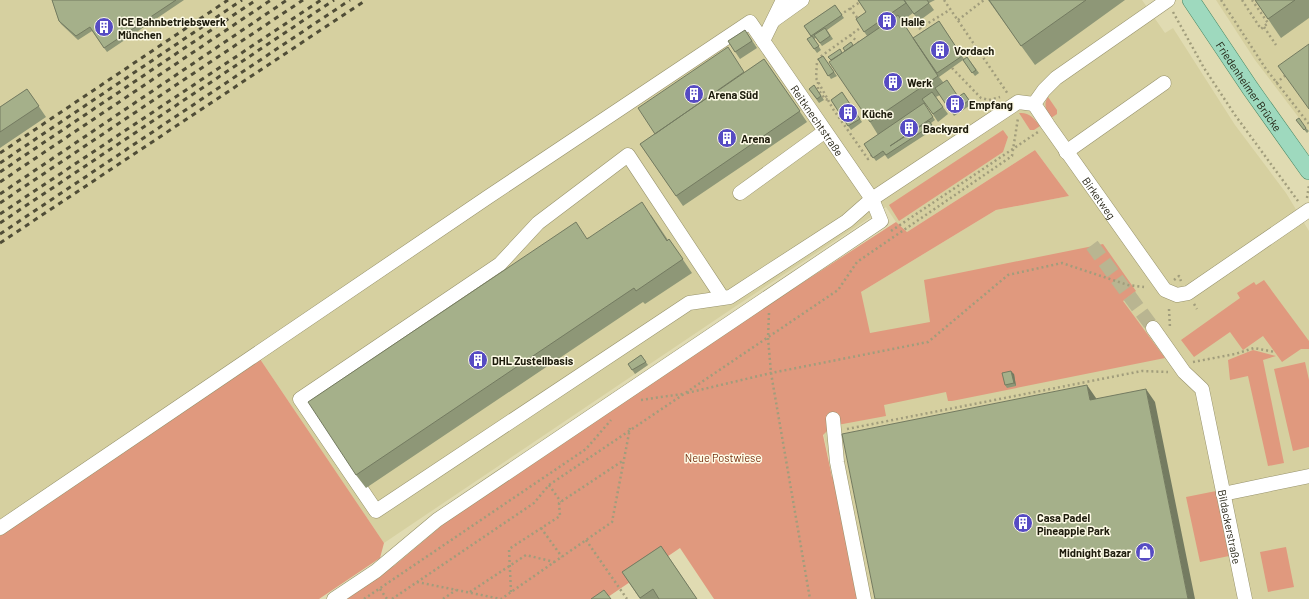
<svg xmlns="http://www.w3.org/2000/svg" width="1309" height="599" font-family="Barlow,sans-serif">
<rect width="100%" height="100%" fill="#e0dbb2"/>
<path fill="#d6d0a0" d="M0,0H1142L1165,33L1173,28L1235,125L1286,193L1309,231V599H858L822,427L861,292L996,210L1069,196L1035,150L907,232L896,222L886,207L736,306L384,543L260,359L0,536Z
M1216,0H1309V131L1255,60Z"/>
<path fill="#e0997e" d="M1048,97L1057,110V114L1051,118C1046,110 1043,105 1048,97Z
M1019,113C1029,112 1034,118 1040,126L1034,130H1030Z
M1003,130L1008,137L1003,152L899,221L889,205Z
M1035,150L1069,196L996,210L861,292L870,333L930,322L924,280L1103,244L1136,291L1123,301L1165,358L952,401H948L946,392L884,405L886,416L832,426L823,435L832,477L835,479L859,599H714L680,548L605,599H344L395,565L446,522L765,307L896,222L907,232Z
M1264,280L1309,341V349H1301L1282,362L1263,336L1243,350L1230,332L1194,357L1181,340L1240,298L1237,293L1254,282L1256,285Z
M1253,350L1276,356L1263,360L1284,463L1268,466L1248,376L1230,380L1228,360Z
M260,359L384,543L380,558L319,599H0V536Z
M1305,362L1309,380V447L1293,451L1274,369Z
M1216,491L1229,556L1200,562L1186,497Z
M1286,547L1294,587L1268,592L1260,552Z"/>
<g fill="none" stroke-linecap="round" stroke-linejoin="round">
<path stroke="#b9b591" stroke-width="14" stroke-dasharray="14 7" stroke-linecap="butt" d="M1092,245L1153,328"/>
<g stroke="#97926b" stroke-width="15">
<g id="minor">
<path id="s1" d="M1168,0L1056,78L1044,90L1034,104L1048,125L1165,290L1177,295L1188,293L1309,210"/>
<path d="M774,20L802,0"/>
<path d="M763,41L783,0"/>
<path d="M1066,152L1164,83"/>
<path d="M740,193L824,132"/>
<path d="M722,297L628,155L538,223L500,264L300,399L376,511L689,303L730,297L847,221L872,199L1018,102L1034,104"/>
<path id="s2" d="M1153,328L1184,372L1202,389L1245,599"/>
<path d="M833,419L837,462L864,599"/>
<path d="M1223,494L1309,476"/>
<path id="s3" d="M0,528L488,197L750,22L872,199L881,221L437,520L376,571L334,599"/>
</g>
</g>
<g stroke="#478663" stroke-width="18">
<g id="major">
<path id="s4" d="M1191,0L1250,88L1309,171"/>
</g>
</g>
<path stroke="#a19d7c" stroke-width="2.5" stroke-dasharray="2 3" stroke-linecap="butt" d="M944,0L1008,94
M1221,0L1266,69L1309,124
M1242,0L1261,29L1268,23L1252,0
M850,8L858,19
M1173,12L1204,68L1235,115L1298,201
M840,15L860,2
M958,20L984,0
M863,26L820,57L817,62L816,78L833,109L868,159L873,154
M902,26L907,22C914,24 919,27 924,33
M1264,27L1276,45
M920,28L948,11
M850,35L860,44
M952,68L981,98L989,100L1000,97
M818,82V89L825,99L829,100
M1276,83L1286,75
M1307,198L1309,185
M891,231L1038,132
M1174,280L1179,276L1181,281
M1194,304L1197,309
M1169,309L1170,328
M769,313L768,338L771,373L810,599
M1193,362L1235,354L1254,348L1275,352
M687,393L771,373L928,342L1008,275L1062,263L1128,285L1144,287
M641,400L682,394
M847,429L1142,371L1168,372
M549,485L561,502
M541,528L562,557
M586,540L627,599
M417,582L501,599L612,522L630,428
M380,589L387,599
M470,592L526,555L554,562
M511,592L509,549L560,516L559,503L624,460
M364,599L586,449L611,420
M392,599L534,503L549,485L838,290L857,262L1012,156L1018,118
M443,599L456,590"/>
<use href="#minor" stroke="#fff" stroke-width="14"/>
<use href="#major" stroke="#9ed9be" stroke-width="17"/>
<path stroke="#504d37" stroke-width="3" stroke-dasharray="5 5" stroke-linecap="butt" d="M0,153L228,0
M0,163L242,0
M0,172L256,0
M0,182L271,0
M0,194L287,0
M0,203L303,0
M0,214L321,0
M0,223L334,0
M0,234L350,0
M0,243L366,0"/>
</g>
<path fill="#8e9777" d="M52,0H184L107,52L92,31L78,40L61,24L59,21Z
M858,0H935L929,3L934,10L919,21L913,13L902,21L913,38L939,21L964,59L967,57L979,73L975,76L963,60L939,77L943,82L958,97L964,93L972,104L954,116L940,95L936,97L948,114L938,122L926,104L925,105L935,120L931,123L934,129L888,159L885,155L876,161L864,144L878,135L870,122L842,53L867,36L856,19L866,12Z
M988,0H1125L1035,65Z
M1255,0H1309V18L1281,38Z
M835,5L844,18L827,30L833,39L822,46L816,38L814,39L821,50L817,53L807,39L811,37L804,26Z
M745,30L757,48L740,59L728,41Z
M823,56L837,76L831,79L818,59Z
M764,59L807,122L683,206L640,144Z
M814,85L824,100L819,103L809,89Z
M27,89L46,117L0,148V107Z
M842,92L862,122L851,130L831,100Z
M1296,120L1306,128L1309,131L1307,133Z
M651,215L668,240L669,239L692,273L645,304L643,302L366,488L356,475L587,238Z
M641,355L648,365L635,374L628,364Z
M1014,374L1016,386L1007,388L1005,385Z
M661,546L674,565L697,599H640L622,572Z"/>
<path fill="#747b61" d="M1011,371L1014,374L1016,386L1014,383Z
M1087,385L1096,398L1099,414L1090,400Z
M1146,389L1155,402L1195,599H1188Z"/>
<path fill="#a5b08a" stroke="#747b61" d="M52,0H176L104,48L90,27L76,36L59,21Z
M858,0H904L906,3L864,32L856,19L866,12Z
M904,0H927L929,3L914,14Z
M989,0H1086L1021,46Z
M1255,0H1295L1268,19Z
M835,5L842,15L811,36L804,26Z
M898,15L938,76L870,122L829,62Z
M939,21L962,56L937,73L913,38Z
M825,28L830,36L820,43L814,35Z
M745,30L752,41L735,52L728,41Z
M812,36L819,46L814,49L807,39Z
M851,42L853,45L845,51L843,48Z
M1309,44V109L1278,66Z
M728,47L744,72L655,134L638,108Z
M840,49L842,53L831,60L828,57Z
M823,56L834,72L828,76L818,59Z
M967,57L976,70L972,73L963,60Z
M764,59L800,111L676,196L640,144Z
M947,80L961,101L949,109L935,88Z
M814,85L821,96L817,99L809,89Z
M27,89L39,106L0,132V107Z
M842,92L860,119L848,126L831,100Z
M932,92L943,107L933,114L922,99Z
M964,93L969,100L963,105L958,97Z
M924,103L933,117L890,146L929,121L932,125L886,155L883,151L873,158L864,144Z
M1299,118L1306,128L1304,130L1296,120Z
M642,202L667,241L669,239L683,259L636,291L634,288L356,475L308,402L576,222L587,239Z
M641,355L646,362L632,370L628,364Z
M1011,371L1014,383L1005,385L1002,373Z
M1087,385L1090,400L1146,389L1188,599H875L842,434Z
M661,546L697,599H659L653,589L640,598L622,572Z
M604,590L611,599H591Z"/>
<defs>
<g id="building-disc" transform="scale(1)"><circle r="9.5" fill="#564bc3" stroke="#fefbe7"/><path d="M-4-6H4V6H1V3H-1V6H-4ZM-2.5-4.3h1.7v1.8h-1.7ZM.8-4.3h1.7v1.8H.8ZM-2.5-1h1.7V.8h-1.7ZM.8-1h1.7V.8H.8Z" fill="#fff"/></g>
<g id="shop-disc" transform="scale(1)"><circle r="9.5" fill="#564bc3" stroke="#fefbe7"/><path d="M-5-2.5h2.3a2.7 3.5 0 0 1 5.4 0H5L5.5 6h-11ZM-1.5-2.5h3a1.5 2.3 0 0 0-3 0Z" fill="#fff"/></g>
</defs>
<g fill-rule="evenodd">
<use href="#building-disc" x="887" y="21"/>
<use href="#building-disc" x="104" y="27"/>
<use href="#building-disc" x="940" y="50"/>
<use href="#building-disc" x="893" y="82"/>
<use href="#building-disc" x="694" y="94"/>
<use href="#building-disc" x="955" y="104"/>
<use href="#building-disc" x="848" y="113"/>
<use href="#building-disc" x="909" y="128"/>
<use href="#building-disc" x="727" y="138"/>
<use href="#building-disc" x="478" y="360"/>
<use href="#building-disc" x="1023" y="523"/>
<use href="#shop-disc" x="1145" y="552"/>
</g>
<g text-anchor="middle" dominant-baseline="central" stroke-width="3" stroke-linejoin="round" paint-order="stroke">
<g font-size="11" font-weight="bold" fill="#1d1b0c" stroke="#fefbe7" text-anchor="start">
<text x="118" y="21">ICE Bahnbetriebswerk<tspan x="118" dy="13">München</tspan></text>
<text x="901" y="21">Halle</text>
<text x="954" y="50">Vordach</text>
<text x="907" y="82">Werk</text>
<text x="708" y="94">Arena Süd</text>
<text x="969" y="104">Empfang</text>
<text x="862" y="113">Küche</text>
<text x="923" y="128">Backyard</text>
<text x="741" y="138">Arena</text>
<text x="492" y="360">DHL Zustellbasis</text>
<text x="1037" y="517">Casa Padel<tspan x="1037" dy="13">Pineapple Park</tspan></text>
<text x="1131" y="552" text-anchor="end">Midnight Bazar</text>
</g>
<g font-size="11" fill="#1d1b0c" stroke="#fefbe7">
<text stroke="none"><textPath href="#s4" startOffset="104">Friedenheimer Brücke</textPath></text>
<text stroke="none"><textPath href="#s3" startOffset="1024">Reitknechtstraße</textPath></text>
<text stroke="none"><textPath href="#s1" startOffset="285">Birketweg</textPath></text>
<text stroke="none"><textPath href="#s2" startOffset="219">Bildackerstraße</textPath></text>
</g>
<g font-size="11" fill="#783011" stroke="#fefbe7">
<text x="723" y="457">Neue Postwiese</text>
</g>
</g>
</svg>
